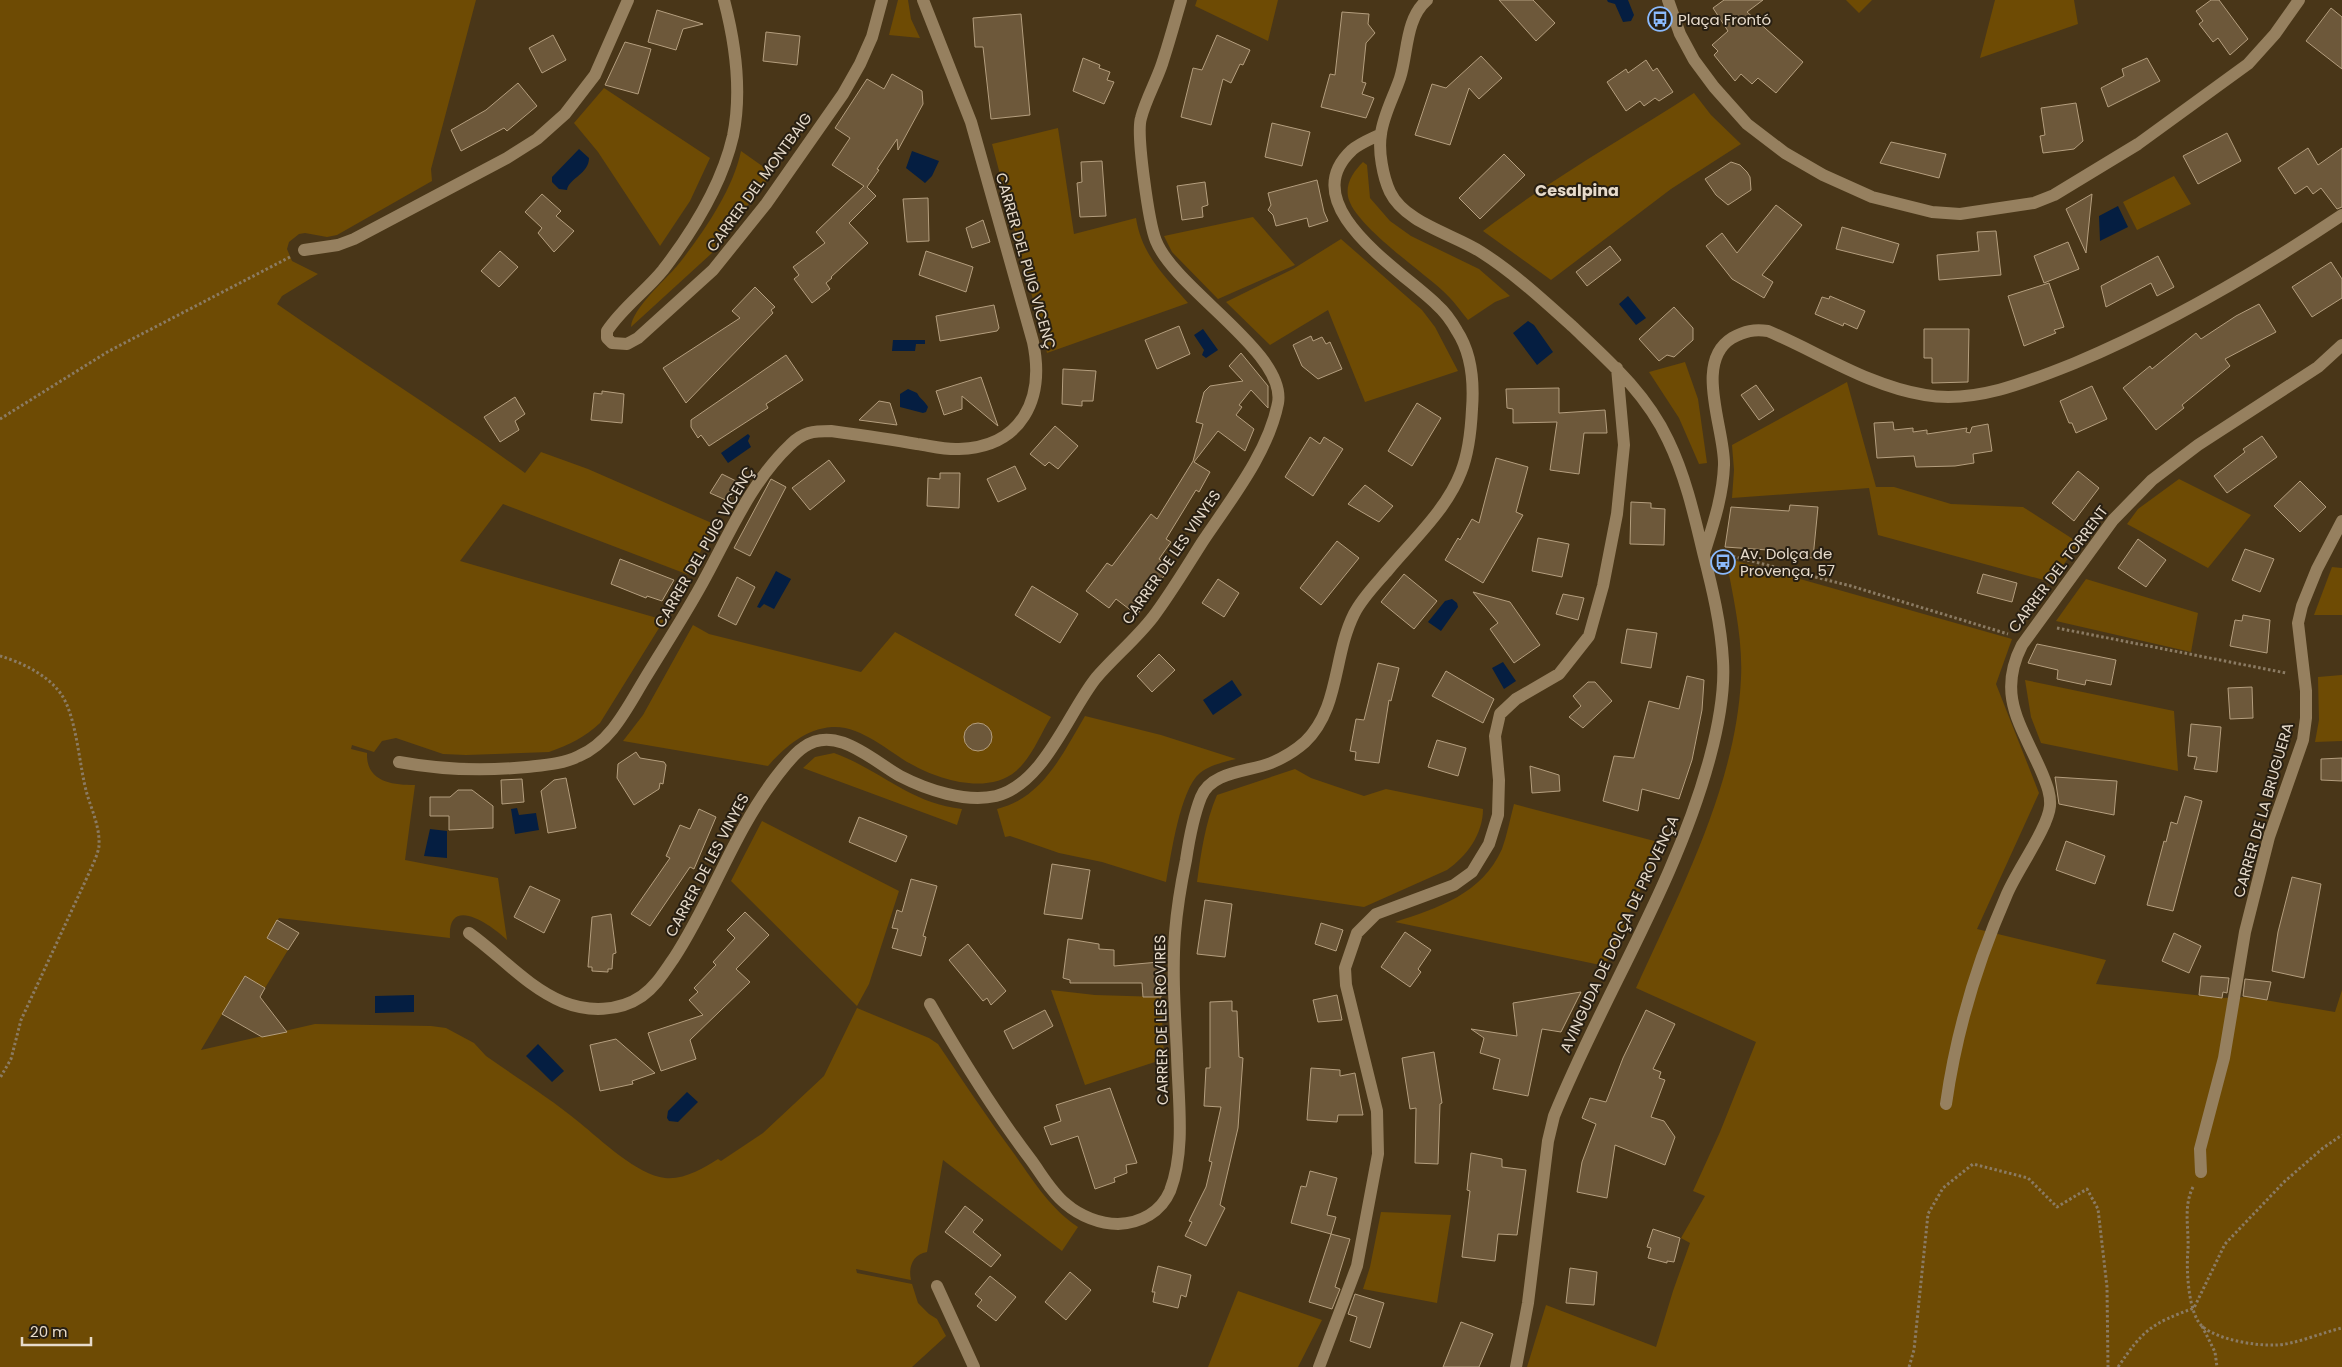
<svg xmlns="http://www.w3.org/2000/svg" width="2342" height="1367" font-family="Poppins,sans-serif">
<rect width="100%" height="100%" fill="#493618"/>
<path fill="#6e4b04" d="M0,0H476L431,169L432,181L337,235L327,237L305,233L299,234L289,242L287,249L292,261L318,274L282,296L277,304C359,361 444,414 525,473L541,452L588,469L714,524L689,575L503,504L460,561L664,620L600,723C585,737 569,745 549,752L466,755L443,754L396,738L382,741L374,752L352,745L351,749L367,753C366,782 392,785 415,785L405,860L498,878L507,940C493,926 447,893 450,938L279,918L267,938L288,950L265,988L244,977L201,1050L315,1024L431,1026L446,1028L474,1043L486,1056C517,1078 550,1098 580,1123C601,1140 637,1175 665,1178C684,1180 704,1168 718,1159L721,1161L763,1133L824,1076L857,1008L929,1038L938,1044C963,1081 988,1119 1015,1155C1034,1182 1050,1208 1078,1227L1062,1251L943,1160L927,1252C913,1254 908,1267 911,1280L856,1269L857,1273L912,1284L918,1303L929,1314L937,1319L946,1336L912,1367H0Z
M898,0H908L911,19L920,38L889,35Z
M1197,0H1278L1268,41L1195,6Z
M1846,0H1872L1859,13Z
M1995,0H2074L2078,24L1980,58Z
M604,88L710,158L690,201L660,246L598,152L574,123Z
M1694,93L1711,115L1741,144L1671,189L1551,280L1483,231C1549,180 1624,138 1694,93Z
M1058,128L1074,234L1136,218C1142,256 1165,276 1188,303L1047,353L992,144Z
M741,151L772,173L712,253L631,327C632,309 665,280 677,266C702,235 733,190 741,151Z
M1363,162L1367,165L1370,198L1390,221L1411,236L1479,269L1510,296L1495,302L1468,320C1460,310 1452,299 1443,291C1420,270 1358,227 1349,200C1344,185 1353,172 1363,162Z
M2174,176L2191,204L2137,230L2123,202Z
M1253,217L1295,265L1218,299L1172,252L1164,236Z
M1341,239L1422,310L1435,327L1458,371L1365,402L1328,310L1270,345L1226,302L1293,269Z
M1685,362L1698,399L1707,463L1699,464L1679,418L1649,372Z
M1847,382L1876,487H1894L1951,504L2023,507L2079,543L2051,582L1878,535L1869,488L1732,498L1734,470L1732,445Z
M2179,479L2251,515L2208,568L2127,524L2138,509Z
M1726,558L2012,639L1996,684L2039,793L1977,929L2106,960L2096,984L2222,998L2248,997L2335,1012L2342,990V1367H1527L1546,1305L1656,1347L1673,1291L1690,1243L1681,1238L1705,1196L1693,1191L1720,1132L1756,1042L1636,988C1680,891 1736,786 1741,678C1743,638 1733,597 1726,558Z
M2332,567L2342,568V615H2314Z
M2086,579L2198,613L2191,652L2056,621Z
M693,625L709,634L861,672L895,632L1051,717C1040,735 1032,757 1016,771C988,795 939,780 911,764C888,751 860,725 832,727C805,729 785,747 768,766L623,741L643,715Z
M2342,675V741L2315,742L2319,720L2318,677Z
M2025,680L2174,711L2178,771L2041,743L2031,717Z
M1085,716L1161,735L1236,759C1224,762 1210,765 1200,773C1180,789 1171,856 1166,882L1102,862L1059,853L1010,836L1005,837L997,809C1043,798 1063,753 1085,716Z
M834,753C881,770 909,803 962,809L957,825L803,768L815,757Z
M1295,769L1311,778L1364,796L1386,789L1483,809C1483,834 1467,856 1447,870L1364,907L1197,882C1201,853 1205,823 1217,795Z
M1514,804L1662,843L1605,966L1395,922C1438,908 1482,894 1502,849C1507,835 1510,819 1514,804Z
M762,821L899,891L869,984L857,1006L731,881Z
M1051,990L1095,995L1161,997L1164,1059L1085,1085Z
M1381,1212L1451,1215L1437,1303L1363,1289L1370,1267Z
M1238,1291L1322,1320L1298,1367H1208Z"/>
<path fill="#051e41" d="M1607,0H1628L1634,15L1631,21L1623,22L1615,4L1608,2Z
M579,149L589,158C589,174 569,178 567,190L559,189L552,182V177Z
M912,151L939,161L932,176L925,183L906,168Z
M2118,206L2128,227L2100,241L2099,216Z
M1628,296L1646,318L1636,325L1619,304Z
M1528,321L1534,325L1553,352L1537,365L1513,333Z
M1203,329L1218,350L1206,358L1202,355L1204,350L1194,335Z
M893,340H925V344H916L915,351H892Z
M908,389L917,393C920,399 925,401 928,407L926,412L923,413L900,407V394Z
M748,434L750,436L748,441L751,447L728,463L721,453Z
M776,571L791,579L774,609L764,604L760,608L757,607Z
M1452,599L1457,603L1458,607L1441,631L1428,622L1445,601Z
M1503,662L1516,681L1504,689L1492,668Z
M1232,680L1242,695L1213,715L1203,700Z
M517,808L519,815L536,813L539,830L515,834L511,809Z
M430,829L447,831V858L424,856Z
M414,995V1012L375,1013V996Z
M538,1044L564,1071L552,1082L526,1056Z
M687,1092L698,1102L678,1122L669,1121L667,1118L668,1111Z"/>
<path fill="#6d583a" stroke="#b49e7e" d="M1499,0H1533L1555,23L1536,41Z
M1724,0H1763L1747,12L1803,62L1776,93L1758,78L1752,84L1741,74L1735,81L1714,55L1718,51L1712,45L1728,31L1713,8Z
M2211,0H2219L2248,39L2230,55L2218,38L2213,42L2199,24L2203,21L2196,11Z
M2331,8L2342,17V69L2306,41Z
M657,10L703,24L683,29L676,50L648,42Z
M1342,12L1369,14L1368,24L1375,33L1366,43L1362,82L1366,83L1362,94L1374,98L1366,118L1321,107L1330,74L1335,75Z
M1021,14L1030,115L991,119L983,47H975L973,18Z
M766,32L800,36L797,65L763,61Z
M553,35L566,60L542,73L529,48Z
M1217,35L1250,50L1243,65L1240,64L1231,83L1223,79L1211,125L1181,117L1193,68L1202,70Z
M625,42L651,49L638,94L605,85Z
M1481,56L1502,78L1479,99L1469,88L1450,145L1415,135L1432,84L1446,88Z
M1083,58L1100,65L1099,68L1110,72L1107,80L1114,82L1104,104L1073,91Z
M2147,58L2160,81L2108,107L2101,88L2124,76L2122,69Z
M1646,60L1653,71L1657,68L1673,92L1659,101L1655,98L1644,106L1640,101L1626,111L1607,82L1626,69L1628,73Z
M892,74L922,91L923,104L898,150L897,139L877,169L879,170L867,187L876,196L849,223L868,243L831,277L832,278L826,283L830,289L812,303L794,279L799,275L793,267L825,243L816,232L864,186L832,165L850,138L835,128L867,79L884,89Z
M518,83L537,106L507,131L504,128L461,151L451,130L486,110Z
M2076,103L2083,141L2074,149L2043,153L2040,136L2045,135L2041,108Z
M1272,123L1310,132L1302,166L1265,157Z
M2227,133L2241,161L2198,184L2183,156Z
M1891,142L1946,154L1939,178L1880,163Z
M2308,148L2318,165L2342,148V207L2337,209L2321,188L2313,194L2307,186L2295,194L2278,168Z
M1504,154L1525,175L1480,219L1459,198Z
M1102,161L1106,216L1080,217L1077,183L1082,182L1081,162Z
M1731,162L1740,165L1747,172L1750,177L1751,190L1728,205L1716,195L1705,179Z
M1317,180L1324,212L1328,221L1309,227L1307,218L1276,226L1273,215L1268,210L1271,205L1268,193Z
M1205,182L1208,205L1202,207L1203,217L1182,220L1177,186Z
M542,194L561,211L556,216L574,231L554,252L538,233L542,228L525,212Z
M2092,194L2086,253L2066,209Z
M928,198L929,241L907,242L903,199Z
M1776,205L1802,225L1762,275L1773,282L1764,298L1732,279L1706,246L1722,233L1737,253Z
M983,220L990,242L972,248L966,228Z
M1842,227L1899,244L1893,263L1836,249Z
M1996,231L2001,275L1939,280L1937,255L1979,251L1977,232Z
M2068,242L2079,269L2044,283L2034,256Z
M1610,246L1621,260L1587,286L1576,272Z
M500,251L518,267L499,287L481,271Z
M926,251L973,267L966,292L919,275Z
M2158,256L2174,287L2157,296L2151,283L2106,307L2101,286Z
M2331,262L2342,279V298L2312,317L2292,287Z
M2049,283L2064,327L2054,330L2056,333L2024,346L2008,296Z
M755,287L775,307L771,310L773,313L686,403L663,368L740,318L732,311Z
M1830,296L1865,311L1857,329L1844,323L1843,326L1815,314L1822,297L1829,299Z
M2259,304L2276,332L2225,359L2230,366L2182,405L2184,408L2156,430L2123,388L2150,366L2152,369L2196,333L2201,339L2236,316Z
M994,305L999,328L997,331L940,341L936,316Z
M1674,307L1693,328V340L1674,357L1667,355L1659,361L1639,339Z
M1179,326L1190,354L1157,369L1145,340Z
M1924,329H1969L1968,382L1932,383V358H1924Z
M1311,336L1313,341L1322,337L1326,344L1330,342L1342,369L1318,379L1302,366L1293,345Z
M1241,353L1268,386V408L1251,390L1239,405L1242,407L1236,415L1254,429L1245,451L1218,431L1194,462L1210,472L1199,492L1196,490L1166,539L1171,542L1159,559L1170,567L1137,615L1116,599L1109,608L1086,591L1107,563L1112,566L1151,514L1157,519L1193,461L1203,424L1196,422L1204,392L1210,386L1243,381L1229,366Z
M786,355L803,380L766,404L768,408L709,446L701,435L698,438L691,427V420Z
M1063,369L1096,371L1093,401H1082V406L1062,404Z
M981,377L998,426L962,396V409L944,415L936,391Z
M1756,385L1774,410L1759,420L1741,395Z
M2092,386L2107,419L2076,433L2072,423H2069L2060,401Z
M1559,388V413L1605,410L1607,433H1584L1579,474L1550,470L1557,422L1513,423V409L1507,408L1506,389Z
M602,391L624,394L622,423L591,420L594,393L602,394Z
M515,397L525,414L515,421L519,430L500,442L484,417Z
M879,401L890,403L897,425L859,420Z
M1417,403L1441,418L1412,466L1388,451Z
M1893,422L1894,430L1913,428V432L1927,430V434L1967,428L1966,432L1970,433L1972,427L1988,424L1992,451L1973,454L1974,463L1955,466L1916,467L1914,456L1877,458L1874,423Z
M1055,426L1078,446L1058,469L1049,462L1045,466L1030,454Z
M2262,436L2277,457L2227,493L2214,476L2245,452L2243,449Z
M1310,437L1320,444L1324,437L1343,449L1313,496L1285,477Z
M1496,458L1528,467L1516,512L1523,515L1483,583L1445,560L1458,538L1460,540L1472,519L1479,523Z
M829,460L845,481L810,510L792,488Z
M1015,466L1026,489L998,502L987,479Z
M2078,471L2099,488L2074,521L2052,503Z
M940,473H960L959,508L927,506L928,478L940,479Z
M722,474L740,483L728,501L710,493Z
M771,479L786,487L750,556L734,548Z
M2300,481L2326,507L2300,532L2274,506Z
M1365,485L1393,506L1379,522L1348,504Z
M1631,502L1651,503V508L1665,509L1664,545L1630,544Z
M1790,505L1818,507L1813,558L1788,555L1782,554V551L1725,547L1731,507L1789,511Z
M1538,538L1569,544L1562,577L1532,571Z
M2138,539L2166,560L2146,587L2118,568Z
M1337,541L1359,558L1321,605L1300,588Z
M2245,549L2274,559L2260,592L2232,580Z
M620,559L674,580L662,601L647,596L646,598L611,584Z
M1404,574L1437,601L1414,629L1381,602Z
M1983,574L2017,583L2012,602L1977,593Z
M737,577L755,587L736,625L718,616Z
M1218,579L1239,593L1224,617L1202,603Z
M1032,586L1078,614L1060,643L1015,615Z
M1473,592L1510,602L1540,645L1514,663L1490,629L1498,623Z
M1563,594L1584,598L1578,620L1556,614Z
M2243,615L2270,620L2267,653L2230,646L2235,620L2242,621Z
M1627,629L1657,633L1651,668L1621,663Z
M2037,644L2116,660L2111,685L2086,680L2085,685L2057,679L2058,670L2028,663Z
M1159,654L1175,670L1152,692L1137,676Z
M1378,663L1399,668L1391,701L1389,700L1379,763L1355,760L1356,752L1350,751L1356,719L1364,720Z
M1446,671L1494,699L1483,723L1432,696Z
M1687,676L1704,680L1702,710L1692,760L1679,799L1642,789L1638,811L1603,801L1614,756L1634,758L1649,701L1679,709Z
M1588,682H1595L1612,701L1583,728L1569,717L1581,706L1573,696Z
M2252,687L2253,718L2230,719L2228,688Z
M964 737a14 14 0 1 1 28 0a14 14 0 1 1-28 0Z
M2191,724L2221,727L2217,772L2194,769L2197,757L2188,756Z
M1437,740L1466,748L1458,776L1428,767Z
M636,752L640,758L664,762L666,765L663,784L660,783L659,789L634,805L617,778L618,764Z
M2342,758V781L2321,780V759Z
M1530,766L1559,775L1560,791L1532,793Z
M2055,777L2117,781L2114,815L2059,804Z
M566,778L576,828L548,833L541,791L554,780Z
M522,779L524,802L502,804L501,780Z
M458,790H472L493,806V828L449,830V816H430V797H450Z
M2185,796L2202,801L2173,911L2147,905L2164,841L2166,842L2171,822L2177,824Z
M699,809L716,817L694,869L690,867L650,926L631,914L670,858L666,856L680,825L690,829Z
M859,817L907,836L896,862L849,842Z
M2066,841L2105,856L2095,884L2056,870Z
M1052,864L1090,870L1082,919L1044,914Z
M2292,877L2321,884L2304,978L2272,971L2278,932Z
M911,879L937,886L923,936L926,937L921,956L892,948L898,929L892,928L897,910L902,912Z
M530,886L560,900L544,933L514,917Z
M1205,900L1232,904L1225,957L1197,954Z
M745,912L769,935L736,969L750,982L690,1040L696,1059L661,1071L648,1033L703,1015L689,1000L698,992L694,988L716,965L713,962L735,938L727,930Z
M611,914L616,953L613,954L612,969H608V972L592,971V967H588L592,917Z
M277,920L299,933L288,950L267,938Z
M1321,923L1343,930L1336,951L1315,944Z
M1405,932L1431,950L1418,969L1421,972L1410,987L1381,967Z
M2174,933L2201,946L2189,973L2162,961Z
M1068,939L1099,944V949L1114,950V966L1159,962L1161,997H1143L1142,983H1070V980L1063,978Z
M968,944L1006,991L991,1005L987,998L983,1001L949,960Z
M245,976L265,988L260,997L287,1032L262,1037L222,1014Z
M2201,976L2229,978L2227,993L2223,992L2222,998L2199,995Z
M2245,979L2271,982L2267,1000L2243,996Z
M1581,992L1561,1032L1542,1029L1528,1096L1493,1089L1500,1059L1480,1053L1484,1038L1471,1029L1517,1036L1513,1003Z
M1337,995L1342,1020L1318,1022L1313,1000Z
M1232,1001V1011H1237L1239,1057L1243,1058L1238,1128L1220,1205L1225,1208L1206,1246L1185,1236L1192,1222L1189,1221L1206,1187L1212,1162L1209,1161L1221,1107L1204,1106L1206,1068H1210V1002Z
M1045,1010L1053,1026L1013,1049L1004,1031Z
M1646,1010L1675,1024L1653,1069L1661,1072L1659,1078L1665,1080L1651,1117L1664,1121L1675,1137L1665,1165L1615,1145L1607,1198L1577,1192L1582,1162L1596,1124L1582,1118L1590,1098L1606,1102L1623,1058Z
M616,1039L655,1073L632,1081L633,1084L600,1091L590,1045Z
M1434,1052L1442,1103L1440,1104L1438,1164L1415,1163L1416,1108L1410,1109L1402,1058Z
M1311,1068L1340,1070V1076L1355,1073L1363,1115H1338L1337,1122L1307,1120Z
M1110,1088L1137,1163L1126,1165L1127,1173L1114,1178L1115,1182L1095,1189L1078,1136L1051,1145L1044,1127L1061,1121L1056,1105Z
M1471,1153L1502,1159V1167L1526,1170L1517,1235L1498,1234L1495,1261L1462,1257L1470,1191L1467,1190Z
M1310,1171L1337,1178L1327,1215L1336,1217L1331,1234L1291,1223L1301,1186L1306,1187Z
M965,1206L983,1220L973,1232L1001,1255L991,1267L945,1232Z
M1653,1229L1680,1238L1674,1262L1667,1261V1263L1648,1258L1651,1248L1647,1247Z
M1331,1234L1350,1239L1335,1287L1340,1289L1332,1309L1309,1302Z
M1158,1266L1191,1275L1186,1297L1181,1295L1178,1308L1153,1302L1155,1292H1152Z
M1570,1268L1597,1272L1594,1305L1566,1303Z
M1070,1272L1091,1290L1066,1320L1045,1302Z
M990,1276L1016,1297L996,1321L977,1306L982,1300L975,1294Z
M1355,1294L1384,1303L1370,1348L1350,1341L1357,1317L1348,1314Z
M1461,1322L1493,1334L1479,1367H1443Z"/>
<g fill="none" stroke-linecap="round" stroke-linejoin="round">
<path stroke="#8b7b63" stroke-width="3" stroke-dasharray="2.5 2.5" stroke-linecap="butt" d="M0,419L109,351L290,257
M1723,554L1851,586L2008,634
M2057,628L2286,673
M0,656C21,662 48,675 61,694C77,717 79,766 87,794C92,811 100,827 99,846C98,854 93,864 90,871L21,1020L11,1059L0,1078
M2193,1187C2183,1207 2189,1228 2188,1250C2186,1268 2188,1315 2203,1327C2219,1340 2256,1346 2276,1345C2293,1345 2324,1332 2342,1328
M2202,1326L2215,1352L2217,1367
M1909,1367L1914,1350L1928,1214L1943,1188L1973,1164L2028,1178L2057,1207L2087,1189L2098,1209L2107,1287L2108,1367
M2118,1367C2144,1329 2151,1324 2194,1308L2225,1244L2284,1182L2323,1148L2342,1135"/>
<path stroke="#96805f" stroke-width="12" d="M724,0C735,42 742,92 733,136C722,184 693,231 663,270C646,291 622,308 607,331V338L612,343L627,344L638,338L713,270L766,204L843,94L860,64L872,37L882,0
M1427,0C1405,19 1408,53 1400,78C1394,96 1383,116 1381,134C1378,151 1383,177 1390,192C1405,223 1453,234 1481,252C1514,273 1543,300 1572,326C1609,361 1646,393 1668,440C1685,475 1694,514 1703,552C1712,587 1721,624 1723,661C1725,693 1718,727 1710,757C1676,884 1603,995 1554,1116L1548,1141L1528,1303L1516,1367
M1668,0L1680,34L1694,60L1714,87L1747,124L1785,153L1823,175L1872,197L1932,212L1960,214L2034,203L2054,195L2138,144L2248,64L2275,34L2299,0
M304,250L338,245L354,239L507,158L537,139L565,114L595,75L628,0
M1704,554C1713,525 1723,496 1724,465C1725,429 1693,362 1732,338C1745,331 1754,329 1768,331C1820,353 1869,386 1925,395C1975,404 2030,381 2075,363C2170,323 2257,272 2342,215
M399,762C442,770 484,771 527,767C545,765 563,764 579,756C611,742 627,708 644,680C664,647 685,615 703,582C729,535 750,483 790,445C803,432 813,431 831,431C860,435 889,439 917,444C931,446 946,450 959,449C1022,447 1045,399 1033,342L971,122L923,0
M469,933C500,955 527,987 563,1002C588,1012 619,1012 642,996C656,986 664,972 674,958C712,900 733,833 776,777C784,767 793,754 804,747C836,724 873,761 900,776C927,790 966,803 996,796C1044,784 1068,713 1096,678C1114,657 1136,639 1153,617C1171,593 1187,566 1203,541C1231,499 1268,453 1278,403C1287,353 1175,289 1156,241C1149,224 1136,134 1141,118C1146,99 1156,82 1162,64C1169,43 1175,21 1181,0
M930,1004C961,1058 993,1110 1031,1160C1042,1175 1052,1193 1066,1204C1080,1216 1100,1224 1118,1224C1141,1223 1161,1212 1170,1191C1186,1150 1178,1098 1177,1054C1175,1014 1172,973 1175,933C1177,908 1181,884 1186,860C1189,840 1193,817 1201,797C1211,771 1249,772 1271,763C1283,758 1296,750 1305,742C1340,708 1333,656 1354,614C1362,598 1376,584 1388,570C1413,540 1447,509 1461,472C1469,452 1471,430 1472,409C1474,383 1472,354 1457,331C1452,322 1445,312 1437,305C1403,271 1292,206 1352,150C1360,143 1371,139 1381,134
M1946,1104C1956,1033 1978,960 2007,894C2017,870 2048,828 2050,806C2051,794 2046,783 2042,773C2022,726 1996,696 2022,645L2113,520L2152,480L2198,445L2318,367L2342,345
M2201,1172L2200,1149L2224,1058L2245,932L2269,837L2303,740L2306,718V691L2298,623L2302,606L2317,569L2342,521
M937,1286L974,1367
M1319,1367L1357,1266L1378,1154L1377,1111L1346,985L1345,968L1357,933L1376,914L1454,885L1472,872L1489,844L1498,815L1499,780L1495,736L1500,714L1516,699L1559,674L1589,636L1603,586L1617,514L1624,445L1617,368"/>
</g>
<defs>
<g id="bus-ring" transform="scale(1.25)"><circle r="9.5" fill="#281f12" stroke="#8bbafc" stroke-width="1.5"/><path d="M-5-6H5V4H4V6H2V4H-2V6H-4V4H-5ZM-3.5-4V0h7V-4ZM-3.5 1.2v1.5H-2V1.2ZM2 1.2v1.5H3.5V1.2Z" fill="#8bbafc"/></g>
</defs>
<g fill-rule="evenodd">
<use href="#bus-ring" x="1660" y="19"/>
<use href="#bus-ring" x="1723" y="562"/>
</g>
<g text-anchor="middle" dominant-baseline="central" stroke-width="4" stroke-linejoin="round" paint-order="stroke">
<g font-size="15" fill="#e7dbcb" stroke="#281f12" text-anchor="start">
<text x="1678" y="19">Plaça Frontó</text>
<text x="1740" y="553">Av. Dolça de<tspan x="1740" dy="17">Provença, 57</tspan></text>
</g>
<g font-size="15" fill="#e7dbcb" stroke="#281f12">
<text transform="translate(759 182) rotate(-54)">CARRER DEL MONTBAIG</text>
<text transform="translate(1026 261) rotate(74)">CARRER DEL PUIG VICENÇ</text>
<text transform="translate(704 547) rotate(-60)">CARRER DEL PUIG VICENÇ</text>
<text transform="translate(1171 557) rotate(-55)">CARRER DE LES VINYES</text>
<text transform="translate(2058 569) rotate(-53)">CARRER DEL TORRENT</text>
<text transform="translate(2263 810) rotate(-74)">CARRER DE LA BRUGUERA</text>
<text transform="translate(707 865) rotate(-62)">CARRER DE LES VINYES</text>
<text transform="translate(1619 934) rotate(-65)">AVINGUDA DE DOLÇA DE PROVENÇA</text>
<text transform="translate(1161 1020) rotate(-91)">CARRER DE LES ROVIRES</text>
</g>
<g font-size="16" font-weight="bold" fill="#e7dbcb" stroke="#281f12">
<text x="1577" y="190">Cesalpina</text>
</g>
</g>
<path d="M22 1337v8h69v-8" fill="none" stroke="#e7dbcb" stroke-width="2.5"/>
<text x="30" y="1337" font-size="15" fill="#e7dbcb" stroke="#281f12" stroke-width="4" paint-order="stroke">20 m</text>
</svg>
